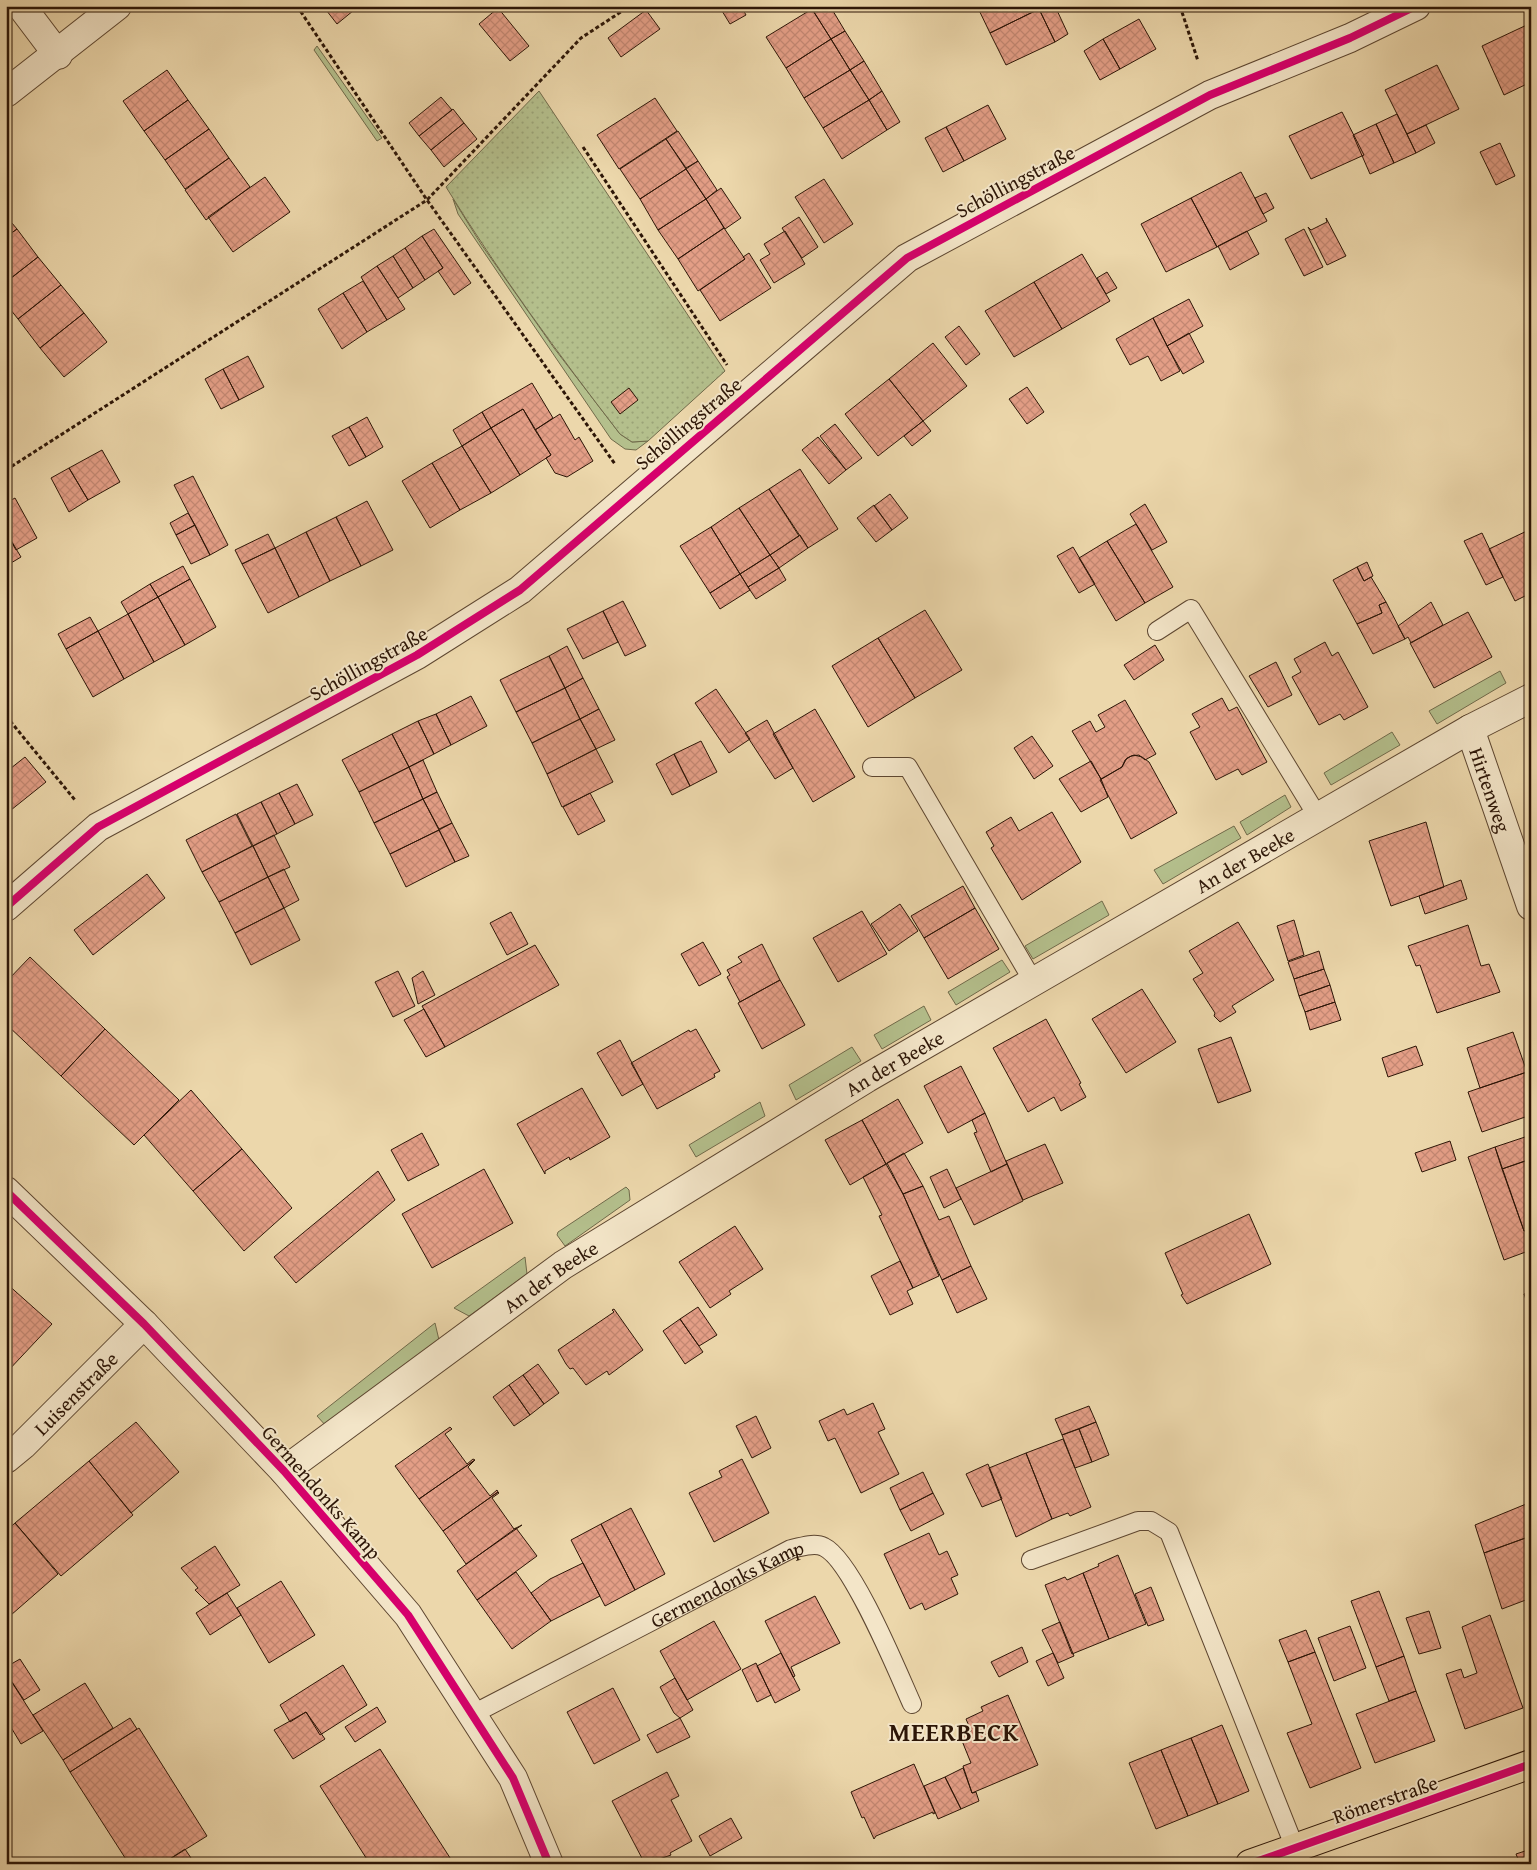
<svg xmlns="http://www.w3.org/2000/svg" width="1537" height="1870" font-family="'Gentium Book Plus',serif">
<defs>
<pattern id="park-dots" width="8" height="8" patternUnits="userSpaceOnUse" patternTransform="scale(1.25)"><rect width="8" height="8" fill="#b4bf8c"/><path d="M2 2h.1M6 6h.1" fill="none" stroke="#9ba377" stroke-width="1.8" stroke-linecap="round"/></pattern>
<pattern id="building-cross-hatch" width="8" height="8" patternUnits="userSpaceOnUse" patternTransform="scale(1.25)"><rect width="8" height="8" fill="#e39e86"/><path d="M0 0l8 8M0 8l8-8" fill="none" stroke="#c38772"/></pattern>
</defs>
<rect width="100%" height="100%" fill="#ecd7ab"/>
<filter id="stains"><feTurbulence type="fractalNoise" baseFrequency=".004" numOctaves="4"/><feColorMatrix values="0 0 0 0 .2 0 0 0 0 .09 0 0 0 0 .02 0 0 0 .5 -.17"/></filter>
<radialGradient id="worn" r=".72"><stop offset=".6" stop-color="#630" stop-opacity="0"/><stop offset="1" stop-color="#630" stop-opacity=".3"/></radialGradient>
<path fill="#b4bf8c" stroke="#706a4a" d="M317,46L382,138L377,141L314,50Z
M453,199L481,244L554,348L620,434L632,442L648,441L636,450L625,449L611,439L458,214Z
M1500,671L1506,683L1437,724L1429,711Z
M1392,732L1400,745L1331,785L1324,773Z
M1285,795L1291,807L1247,835L1240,822Z
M1234,826L1241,838L1163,884L1154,870Z
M1102,901L1109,915L1033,959L1025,946Z
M1002,960L1010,972L956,1005L948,992Z
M924,1006L931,1020L882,1049L874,1035Z
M852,1047L861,1061L796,1100L789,1085Z
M760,1102L765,1116L696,1157L689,1145Z
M626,1187L629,1190L630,1200L565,1246L557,1235L558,1232Z
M525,1257L527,1274L469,1316L454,1308Z
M435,1323L439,1340L327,1427L317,1416Z"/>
<path fill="url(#park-dots)" stroke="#706a4a" d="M539,91L725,371L648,441L632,442L620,434C558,354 499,273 446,187Z"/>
<path fill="url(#building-cross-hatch)" stroke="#2d1607" d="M323,6H359L337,24Z
M719,6H741L746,15L730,24Z
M816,6H830L845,31L831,39L812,9Z
M977,6H1037L1039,9L990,33Z
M1045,6H1055L1068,34L1055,42L1039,9Z
M498,8L529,46L510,61L479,24Z
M812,9L831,39L786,68L766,37Z
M1039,9L1055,42L1006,65L990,33Z
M646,10L660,29L621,57L608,38Z
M1139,19L1156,49L1120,69L1103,39Z
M1531,23V82L1504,95L1482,46Z
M845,31L864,61L850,70L831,39Z
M831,39L850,70L804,98L786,68Z
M1103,39L1120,69L1100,80L1084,51Z
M864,61L882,91L869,100L850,70Z
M1437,65L1459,109L1407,134L1385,90Z
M167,70L188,100L144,131L123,101Z
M850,70L869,100L823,128L804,98Z
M882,91L900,122L887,130L869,100Z
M441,97L452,110L419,136L409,123Z
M655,98L677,131L619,169L597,135Z
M188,100L209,129L165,160L144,131Z
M869,100L887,130L842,159L823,128Z
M988,105L1006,139L964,161L946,127Z
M453,109L464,123L431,150L419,136Z
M1342,112L1364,155L1311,179L1289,136Z
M1397,114L1416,153L1394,163L1376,124Z
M464,123L477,139L444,167L431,150Z
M1376,124L1394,163L1370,174L1353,135Z
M1426,125L1435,143L1416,153L1407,134Z
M946,127L964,161L943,172L925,138Z
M209,129L229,158L185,189L165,160Z
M678,131L698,161L686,168L666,139Z
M666,139L686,169L640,199L620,169Z
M1500,143L1515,176L1496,185L1480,152Z
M229,158L250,187L206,220L185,190Z
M698,161L717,190L706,199L686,169Z
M686,169L706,199L658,230L640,199Z
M1241,172L1267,221L1217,247L1191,198Z
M265,177L290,212L233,252L208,217Z
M824,179L853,224L824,243L795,197Z
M721,188L741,218L725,229L706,199Z
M1266,193L1274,208L1263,214L1255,198Z
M1191,198L1217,247L1166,272L1141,224Z
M706,199L724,228L678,259L658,230Z
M6,216L17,229L6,237Z
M799,217L818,247L802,258L782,228Z
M1326,218L1346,256L1327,265L1308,227L1311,230L1327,222Z
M724,228L745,259L698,291L678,259Z
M17,229L38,257L6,282V237Z
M434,229L471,283L454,295L438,271L443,268L422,236Z
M1304,229L1323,267L1304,276L1285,239Z
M785,231L805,264L774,283L760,260L770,254L764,244Z
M1247,231L1259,254L1230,270L1218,246Z
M422,236L443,268L425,280L405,248Z
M405,248L425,280L413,288L393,256Z
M749,253L771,288L720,321L700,290L745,259L743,257Z
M1082,254L1110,301L1062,329L1034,282Z
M393,256L413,288L398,298L377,266Z
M38,257L61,285L18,319L6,304V282Z
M377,266L405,309L387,320L361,277Z
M1107,272L1117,288L1106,294L1097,278Z
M363,281L387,320L367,332L343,293Z
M1034,282L1062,329L1014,357L985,311Z
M61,285L84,313L40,348L18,319Z
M343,293L367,332L342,349L318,309Z
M1189,299L1203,326L1167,346L1153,318Z
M84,313L107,342L64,377L40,348Z
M1153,318L1180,371L1161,381L1148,356L1130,365L1116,339Z
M959,326L980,354L966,365L945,337Z
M1189,333L1204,362L1183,374L1167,346Z
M933,343L967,386L923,421L889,379Z
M248,356L264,387L239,400L223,369Z
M223,369L239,400L221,409L205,379Z
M889,379L923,421L878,456L845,414Z
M532,383L553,418L535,430L523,409L491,428L482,412Z
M1027,387L1044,412L1027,424L1009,399Z
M629,388L638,400L620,414L611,402Z
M523,409L551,455L520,475L491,428Z
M482,412L491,428L462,446L453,430Z
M560,414L575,440L579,437L593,461L567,477L555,473L546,458L551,455L535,430Z
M367,417L383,447L366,457L349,427Z
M923,421L931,431L912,446L904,436Z
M835,424L862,458L846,470L820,436Z
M349,427L366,457L349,466L332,436Z
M491,428L520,475L491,493L462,446Z
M818,437L846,470L829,484L802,450Z
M462,446L491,493L460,510L432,463Z
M102,450L120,482L88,500L69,468Z
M432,463L460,510L430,528L402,481Z
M69,468L88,500L69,512L51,478Z
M800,469L838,529L808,548L769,489Z
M193,476L228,545L210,555L174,485Z
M769,489L799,536L770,555L739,508Z
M890,494L908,518L892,530L874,506Z
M15,498L37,538L16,550L6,532V503Z
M367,501L393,550L361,566L336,517Z
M1145,504L1167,542L1152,550L1130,514Z
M874,505L892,530L876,542L857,518Z
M739,508L770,555L740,574L711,527Z
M188,513L195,525L176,535L170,523Z
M336,517L361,566L330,581L306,532Z
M1136,524L1173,587L1145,603L1107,541Z
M195,525L210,555L191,564L176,535Z
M711,527L740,574L710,593L680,546Z
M1531,529V593L1515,601L1489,549Z
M6,532L21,557L6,566Z
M306,532L330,581L299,597L275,548Z
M1482,533L1503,577L1486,585L1464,541Z
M268,534L275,548L242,564L235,550Z
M800,535L808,548L779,568L770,555Z
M1107,541L1145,603L1116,621L1079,558Z
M1073,547L1095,584L1079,593L1057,556Z
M275,548L299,597L268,613L242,564Z
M770,555L779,568L748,587L740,574Z
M1367,562L1373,576L1364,581L1357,567Z
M183,566L190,579L158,597L150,584Z
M1357,567L1364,581L1371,577L1386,602L1379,605L1382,613L1357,624L1333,580Z
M779,568L786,580L756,599L748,587Z
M740,574L750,590L720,609L710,593Z
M190,579L216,627L185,645L158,597Z
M150,584L158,597L128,614L121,602Z
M158,597L185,645L154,662L128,614Z
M623,601L646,646L625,656L603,611Z
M1386,602L1405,639L1373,654L1357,624L1382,613L1379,605Z
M1431,602L1443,625L1411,643L1408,637L1405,639L1398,626Z
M925,610L962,670L915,698L878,638Z
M603,611L618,642L583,659L567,629Z
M1468,612L1492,657L1434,688L1410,643Z
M128,614L154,662L124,679L98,631Z
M90,617L98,631L66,649L58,634Z
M98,631L124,679L93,697L66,649Z
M878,638L915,698L868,727L832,666Z
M1325,642L1332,656L1338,652L1368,707L1344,720L1340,714L1319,725L1292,677L1301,672L1294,659Z
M1155,645L1164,660L1134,680L1124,665Z
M567,646L583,678L565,688L549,656Z
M549,656L565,688L516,712L500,680Z
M1276,662L1292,695L1268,707L1249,676Z
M583,678L599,709L580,719L565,688Z
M565,688L580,719L532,743L516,712Z
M716,689L750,739L729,753L695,703Z
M471,696L487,726L451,745L436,714Z
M1222,698L1229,711L1237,707L1267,762L1242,775L1238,769L1216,780L1190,732L1200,727L1192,714Z
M1125,700L1156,754L1145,760L1139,755L1131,756L1125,760L1122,767L1101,779L1072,731L1090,721L1096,732L1105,727L1098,715Z
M599,709L615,740L596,749L580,719Z
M815,709L855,777L813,802L773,734Z
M436,714L451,745L434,754L418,721Z
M580,719L596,749L547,774L532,743Z
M767,720L793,768L775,779L745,733Z
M418,721L434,754L409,767L392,734Z
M392,734L409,767L359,792L342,760Z
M1032,736L1053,766L1034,779L1014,748Z
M701,741L717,772L690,786L674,754Z
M596,749L613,782L562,807L547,774Z
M674,754L690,786L672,795L656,764Z
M1134,755L1142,757L1149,762L1177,813L1131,839L1100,780L1122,767L1127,758Z
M25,757L46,782L6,814V772Z
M423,760L437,792L423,799L409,767Z
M1091,761L1101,779L1108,797L1081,812L1059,779Z
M409,767L423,799L374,823L359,792Z
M297,784L313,815L295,824L279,793Z
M437,792L452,823L439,829L423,799Z
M279,793L295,824L277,834L261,802Z
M590,793L605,821L578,835L563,807Z
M423,799L439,830L390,854L374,823Z
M261,802L277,834L253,846L237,814Z
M1052,812L1081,862L1022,900L991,848L994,846L986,832L1011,817L1019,831Z
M236,814L252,846L202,872L186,840Z
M1426,822L1444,887L1391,906L1369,841Z
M452,823L469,856L455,862L439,830Z
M439,830L455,862L406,887L390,854Z
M274,835L290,867L268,877L253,846Z
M253,846L268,877L219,902L202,872Z
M284,869L299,900L284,908L268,877Z
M147,874L165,898L93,955L74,930Z
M268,877L284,908L235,933L219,902Z
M1461,880L1467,899L1425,914L1419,896Z
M963,886L975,908L924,938L911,916Z
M900,904L918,931L889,951L871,924Z
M284,908L300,940L251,965L235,933Z
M975,908L999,949L948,979L924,938Z
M862,911L887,954L838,982L813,938Z
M511,912L528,944L507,955L490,923Z
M1294,920L1304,955L1288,961L1277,926Z
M1238,922L1274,980L1232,1006L1236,1012L1220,1022L1214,1016L1215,1013L1193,979L1203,973L1189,951Z
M1468,925L1481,966L1489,964L1500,992L1437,1013L1420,965L1416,966L1408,946Z
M703,942L721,974L699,986L681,954Z
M762,944L780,980L740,1002L727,977L730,975L727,970L742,962L738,957Z
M535,945L559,985L445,1047L422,1006Z
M1319,951L1324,969L1294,979L1288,962Z
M30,957L105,1029L61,1076L6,1024V982Z
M1324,969L1330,985L1299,996L1294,979Z
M398,971L415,1006L393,1017L375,982Z
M423,971L435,995L418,1004L412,978Z
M780,980L805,1025L762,1049L738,1003Z
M1330,985L1335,1002L1305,1012L1299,996Z
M1142,989L1176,1042L1126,1073L1092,1019Z
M1335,1002L1341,1020L1310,1030L1305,1012Z
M424,1009L445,1047L426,1057L404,1020Z
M1046,1019L1081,1083L1079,1084L1086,1097L1061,1111L1054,1097L1028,1112L993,1048Z
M105,1029L179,1100L134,1145L61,1076Z
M696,1029L720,1071L714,1074L715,1077L657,1109L631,1063L689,1030L690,1032Z
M1513,1032L1527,1072L1480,1088L1467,1048Z
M1231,1037L1251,1091L1218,1103L1198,1049Z
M620,1040L643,1084L622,1096L597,1053Z
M1416,1046L1423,1065L1388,1077L1382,1058Z
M961,1066L985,1113L948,1133L924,1086Z
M1527,1072L1531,1083V1115L1482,1132L1468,1092Z
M582,1088L610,1137L570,1160L569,1157L545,1171V1174L517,1124Z
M191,1090L242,1149L193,1191L144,1135Z
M898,1099L923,1143L886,1164L862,1120Z
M985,1113L1007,1164L991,1172L974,1133L977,1132L972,1120Z
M862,1120L886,1164L850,1185L825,1140Z
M422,1133L439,1165L408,1181L391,1150Z
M1531,1135V1159L1502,1169L1495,1147Z
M1450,1141L1456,1160L1422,1172L1415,1153Z
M1045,1144L1063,1183L1023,1200L1006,1161Z
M1495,1147L1524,1231L1531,1228V1250L1504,1260L1468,1157Z
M242,1149L292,1208L244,1251L193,1191Z
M904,1153L923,1186L903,1194L887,1163Z
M1531,1159V1228L1524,1231L1502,1169Z
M886,1164L903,1194L939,1276L913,1288L879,1216L882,1215L863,1177Z
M1007,1164L1023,1201L974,1225L956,1188Z
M484,1169L513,1223L432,1268L402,1214Z
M947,1169L961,1199L944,1208L930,1177Z
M378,1171L395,1200L296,1283L274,1257Z
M923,1186L939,1220L949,1216L971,1266L942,1280L903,1194Z
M1249,1214L1271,1264L1187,1304L1181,1295L1183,1294L1165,1253Z
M735,1226L763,1269L729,1291L731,1294L710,1308L679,1262Z
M900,1261L913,1288L907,1291L913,1304L890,1315L871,1276Z
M971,1266L987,1299L957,1313L942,1280Z
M6,1283L52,1324L6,1373Z
M1531,1292V1314L1524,1294Z
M698,1307L717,1335L699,1346L680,1319Z
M614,1309L643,1350L609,1375L607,1371L586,1385L573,1368L570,1369L566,1364L558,1350L614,1312L612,1310Z
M680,1319L703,1352L685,1364L663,1331Z
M538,1364L559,1393L544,1404L523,1375Z
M523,1375L544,1404L530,1415L509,1385Z
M509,1385L530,1415L514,1426L493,1397Z
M873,1403L885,1429L878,1432L899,1474L861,1493L835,1438L828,1441L819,1421L844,1409L847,1415Z
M1089,1406L1096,1422L1062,1435L1055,1419Z
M756,1416L771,1448L752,1458L736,1426Z
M136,1422L179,1472L131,1513L89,1461Z
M1096,1422L1109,1455L1092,1462L1079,1429Z
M450,1427L452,1429L445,1434L467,1464L473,1459L475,1460L419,1499L395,1466Z
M1079,1429L1092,1462L1075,1468L1062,1435Z
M1063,1439L1091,1507L1070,1516L1068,1513L1052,1519L1026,1453Z
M1026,1453L1052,1519L1016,1537L989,1468Z
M742,1459L769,1513L714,1542L689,1493L722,1477L719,1471Z
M475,1460L468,1467L490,1496L497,1490L498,1492L443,1531L419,1499Z
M89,1461L133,1515L61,1576L15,1523Z
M988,1464L1002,1499L982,1507L966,1474Z
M923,1472L933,1493L900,1510L890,1488Z
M498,1492L499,1493L492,1498L514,1529L522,1525L466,1564L443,1531Z
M933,1493L944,1514L911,1531L900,1510Z
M1531,1502V1536L1484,1553L1475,1525Z
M631,1508L665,1574L635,1590L601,1524Z
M15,1523L58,1574L11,1615L6,1610V1531Z
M601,1524L635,1590L605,1606L571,1540Z
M516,1528L537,1556L477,1600L457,1571Z
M929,1533L939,1555L947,1551L958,1575L951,1578L958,1594L925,1610L922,1603L910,1609L884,1554Z
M1531,1536V1598L1502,1609L1484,1553Z
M215,1546L240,1585L209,1604L195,1590L198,1588L181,1568Z
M1118,1555L1146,1624L1109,1639L1083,1573L1099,1566L1098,1564Z
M583,1563L600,1596L551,1621L531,1593L550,1579Z
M516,1572L551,1621L512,1649L477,1600Z
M1083,1573L1109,1639L1072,1654L1045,1585L1065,1577L1067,1580Z
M281,1581L315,1635L269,1663L237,1608Z
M1151,1587L1164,1620L1148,1626L1135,1594Z
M1379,1591L1404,1656L1376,1667L1351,1601Z
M227,1593L241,1615L210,1635L196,1613Z
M815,1596L840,1643L791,1667L795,1676L793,1677L765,1621Z
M1429,1611L1441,1648L1419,1654L1406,1618Z
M1490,1615L1523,1708L1465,1729L1446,1674L1461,1669L1464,1678L1477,1673L1462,1627Z
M714,1621L741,1669L687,1700L660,1651Z
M1060,1622L1074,1656L1058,1663L1042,1630Z
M1350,1626L1366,1668L1334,1681L1318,1638Z
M1306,1630L1315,1652L1288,1662L1279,1640Z
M1022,1647L1028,1662L999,1677L991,1662Z
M1315,1652L1361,1768L1310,1788L1287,1733L1312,1724L1288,1662Z
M781,1653L800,1690L775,1703L757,1666Z
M1053,1653L1064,1678L1048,1686L1036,1661Z
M1404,1656L1416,1691L1389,1701L1376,1667Z
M20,1659L40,1690L24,1700L6,1673V1667Z
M756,1663L771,1695L757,1702L742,1670Z
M343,1665L367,1705L320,1735L306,1712L290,1722L280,1705Z
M6,1673L43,1731L21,1744L6,1719Z
M675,1678L693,1710L680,1718L674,1713L660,1687Z
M85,1683L113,1728L63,1760L33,1715Z
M613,1688L640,1740L594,1764L567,1712Z
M1416,1691L1435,1741L1375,1763L1356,1714Z
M1008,1695L1038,1765L972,1793L963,1766L971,1763L960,1736L971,1731L966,1719L983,1711L981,1707Z
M377,1707L386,1722L355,1742L345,1727Z
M306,1712L325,1739L293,1759L274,1730Z
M130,1718L137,1729L70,1772L63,1760Z
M680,1718L690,1737L657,1753L647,1735Z
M1222,1725L1249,1791L1218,1804L1191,1738Z
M139,1728L207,1836L162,1864H129L70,1772Z
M1191,1738L1218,1804L1188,1816L1161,1750Z
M380,1749L454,1864H370L320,1786Z
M1161,1750L1188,1816L1156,1829L1129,1763Z
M914,1764L935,1813L933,1814V1812L876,1836L874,1839L864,1817L862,1818L851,1792Z
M963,1768L972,1793L976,1792L979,1801L961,1809L945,1777Z
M667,1772L679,1796L671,1800L692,1841L670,1853L671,1855L645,1864L612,1801Z
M945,1777L961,1809L938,1819L924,1786Z
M731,1818L742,1838L710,1856L699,1836Z
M185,1849L195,1864H162Z
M1531,1849V1864H1520L1516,1854Z"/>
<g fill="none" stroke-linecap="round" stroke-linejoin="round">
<g stroke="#5d4630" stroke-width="20">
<g id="service">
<path d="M1157,631L1191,609L1318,817"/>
<path d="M872,767H908L1033,981"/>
<path d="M1031,1560L1138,1521H1151L1169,1532L1295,1848"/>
<path id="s1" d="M473,1714L791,1549C802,1547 814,1542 824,1547C852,1560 898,1673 912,1704"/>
</g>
</g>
<g stroke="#5d4630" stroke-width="30">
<g id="minor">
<path d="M21,6L58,55"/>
<path d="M6,93L117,6"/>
<path id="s2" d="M1470,729L1531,906"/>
<path d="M6,907L98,827L417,655L520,590L907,258L1210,95L1350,38L1416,6"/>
<path d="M6,1191L144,1324L284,1471L408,1615L513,1778L549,1864"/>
<path id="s3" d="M6,1459L23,1445L144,1324"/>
<path id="s4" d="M284,1471L563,1265L867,1078L1470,729L1531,698"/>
</g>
</g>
<g stroke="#2d1607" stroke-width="30">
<path id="primary" d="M1250,1864L1531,1764"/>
</g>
<path stroke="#2d1607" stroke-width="3" stroke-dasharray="4 2.5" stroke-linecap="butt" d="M297,6L427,200L615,464
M1180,6L1198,61
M583,147L727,365
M6,470L427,200L581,38L630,6
M6,716L75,800"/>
<use href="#service" stroke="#f3e5c8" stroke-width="18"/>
<use href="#minor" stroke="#f3e5c8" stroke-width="28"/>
<use href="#primary" stroke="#ecd7ab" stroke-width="28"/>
<g stroke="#f3e5c8" stroke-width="11">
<path id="cycleway" d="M6,907L98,827L417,655L520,590L907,258L1210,95L1350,38L1416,6
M6,1191L144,1324L284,1471L408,1615L513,1778L549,1864
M1250,1864L1531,1764"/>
</g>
<use href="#cycleway" stroke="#d6006c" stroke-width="8"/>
</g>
<g text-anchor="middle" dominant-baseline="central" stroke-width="4" stroke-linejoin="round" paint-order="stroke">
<g font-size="20" fill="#2d1607" stroke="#f3e5c8">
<text transform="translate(1015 181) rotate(-28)">Schöllingstraße</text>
<text transform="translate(688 423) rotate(-40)">Schöllingstraße</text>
<text transform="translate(368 663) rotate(-29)">Schöllingstraße</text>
<text stroke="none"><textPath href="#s2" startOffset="64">Hirtenweg</textPath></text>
<text stroke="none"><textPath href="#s4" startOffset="1140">An der Beeke</textPath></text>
<text stroke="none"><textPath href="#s4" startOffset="735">An der Beeke</textPath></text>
<text stroke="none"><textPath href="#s4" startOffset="330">An der Beeke</textPath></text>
<text stroke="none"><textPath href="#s3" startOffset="96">Luisenstraße</textPath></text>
<text transform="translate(322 1492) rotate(49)">Germendonks Kamp</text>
<text stroke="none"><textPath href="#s1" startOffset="286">Germendonks Kamp</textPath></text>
<text transform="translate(1385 1799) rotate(-19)">Römerstraße</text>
</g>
<g font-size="25" font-weight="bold" letter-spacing="1" fill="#2d1607" stroke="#f3e5c8">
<text x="954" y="1732">MEERBECK</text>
</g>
</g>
<rect width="1537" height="1870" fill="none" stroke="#ecd7ab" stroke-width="25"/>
<rect x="8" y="8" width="1522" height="1855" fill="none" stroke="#2d1607" stroke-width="2.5"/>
<rect x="12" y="12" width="1512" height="1845" fill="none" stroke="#2d1607"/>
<rect width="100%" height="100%" filter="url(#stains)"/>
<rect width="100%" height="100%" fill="url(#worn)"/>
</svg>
